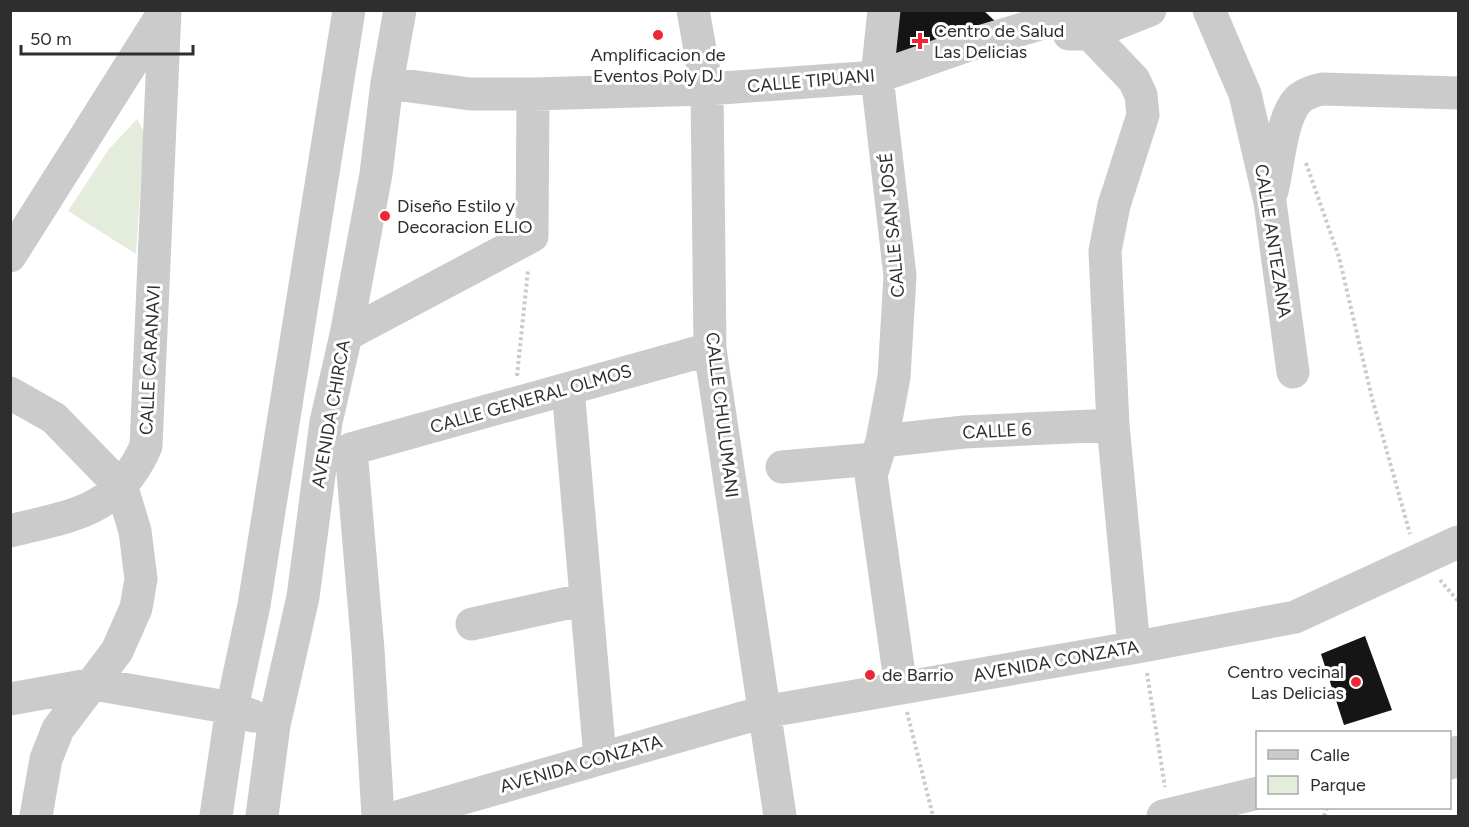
<svg xmlns="http://www.w3.org/2000/svg" width="1469" height="827" font-family="Figtree,sans-serif">
<rect width="100%" height="100%" fill="#fff"/>
<path fill="#e4ecdb" d="M137,119L144,132L136,254L68,211L109,149Z"/>
<path fill="#151515" d="M897,10H983L997,23L894,58Z
M1365,636L1392,710L1344,725L1321,654Z"/>
<g fill="none" stroke-linecap="round" stroke-linejoin="round">
<path stroke="#cbcbcb" stroke-width="4" stroke-dasharray="3 3" stroke-linecap="butt" d="M1306,163L1339,257L1372,398L1410,534
M517,376L528,270
M1440,580L1458,601
M1147,673L1165,787
M907,712L933,816
M1324,816L1327,808"/>
<path stroke="#cbcbcb" stroke-width="33" d="M693,10L707,89L710,349L780,816
M884,10L877,77L900,276L894,377L882,441L871,475L901,688
M1209,10L1245,94L1270,202L1293,372
M1069,34H1090L1150,10
M1090,34L1134,80L1141,95L1143,115L1114,205L1105,251L1113,425L1134,647
M387,83L470,94H533L707,89L877,77L969,45L1087,10
M1272,191C1278,168 1281,119 1297,101C1303,94 1313,91 1322,89L1458,93
M10,256L164,12
M346,335L532,236L533,94
M568,389L600,758
M10,393L54,418L122,488L135,531L141,579L136,608L117,651L58,729L46,759L36,816
M882,441L964,432L1113,425
M782,467L874,459
M10,531C74,515 117,512 146,446L165,10
M472,624L586,599
M10,699L94,684L232,708L253,716
M1450,763L1458,752
M216,816L232,708L254,605L349,10
M262,816L274,725L303,597L326,422L346,335L376,174L387,83L400,10
M378,816L368,650L351,449L710,349
M400,816L763,712L1143,646L1295,617L1458,542
M1163,816L1258,793"/>
</g>
<g fill="#ee2737" stroke="#fff" stroke-width="2">
<circle cx="658" cy="35" r="6"/>
<path d="M917 32h6v6h6v6h-6v6h-6v-6h-6v-6h6z"/>
<circle cx="385" cy="216" r="6"/>
<circle cx="870" cy="675" r="6"/>
<circle cx="1356" cy="682" r="6"/>
</g>
<g text-anchor="middle" dominant-baseline="central" stroke-width="6" stroke-linejoin="round" paint-order="stroke">
<g font-size="18" fill="#2e2e2e" stroke="#fff" text-anchor="start">
<text x="934" y="31">Centro de Salud<tspan x="934" dy="21">Las Delicias</tspan></text>
<text x="658" y="55" text-anchor="middle">Amplificacion de<tspan x="658" dy="21">Eventos Poly DJ</tspan></text>
<text x="397" y="206">Diseño Estilo y<tspan x="397" dy="21">Decoracion ELIO</tspan></text>
<text x="1344" y="672" text-anchor="end">Centro vecinal<tspan x="1344" dy="21">Las Delicias</tspan></text>
<text x="882" y="675">de Barrio</text>
</g>
<g font-size="18" fill="#2e2e2e" stroke="#fff">
<text transform="translate(811 81) rotate(-5)">CALLE TIPUANI</text>
<text transform="translate(892 225) rotate(-95)">CALLE SAN JOSÉ</text>
<text transform="translate(1273 241) rotate(81)">CALLE ANTEZANA</text>
<text transform="translate(150 360) rotate(-87)">CALLE CARANAVI</text>
<text transform="translate(531 399) rotate(-16)">CALLE GENERAL OLMOS</text>
<text transform="translate(331 414) rotate(-80)">AVENIDA CHIRCA</text>
<text transform="translate(722 415) rotate(83)">CALLE CHULUMANI</text>
<text transform="translate(997 431) rotate(-3)">CALLE 6</text>
<text transform="translate(1056 661) rotate(-10)">AVENIDA CONZATA</text>
<text transform="translate(581 764) rotate(-16)">AVENIDA CONZATA</text>
</g>
</g>
<rect width="1469" height="827" fill="none" stroke="#2e2e2e" stroke-width="24"/>
<rect x="1256" y="731" width="195" height="78" fill="#ffffff" stroke="#ababab" stroke-width="1.5"/>
<rect x="1268" y="750" width="30" height="9" fill="#cbcbcb" stroke="#ababab" stroke-width="1.5"/>
<text x="1310" y="761" font-size="18" fill="#2e2e2e">Calle</text>
<rect x="1268" y="776" width="30" height="18" fill="#e4ecdb" stroke="#ababab" stroke-width="1.5"/>
<text x="1310" y="791" font-size="18" fill="#2e2e2e">Parque</text>
<path d="M21 45v9h172v-9" fill="none" stroke="#2e2e2e" stroke-width="3"/>
<text x="30" y="45" font-size="18" fill="#2e2e2e" stroke="#ffffff" stroke-width="4.5" paint-order="stroke">50 m</text>
</svg>
